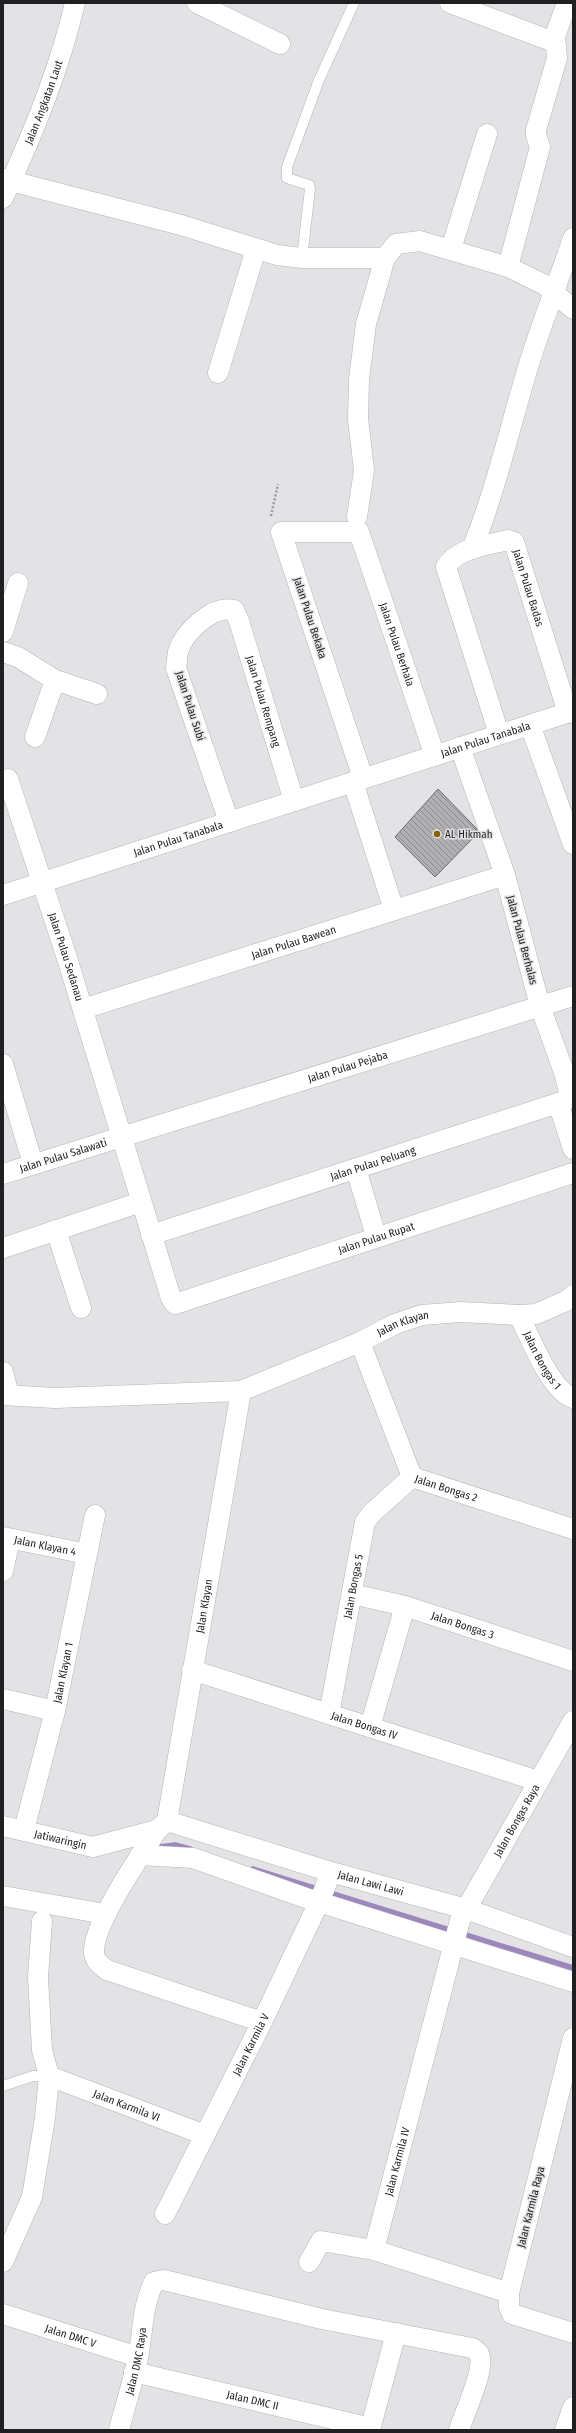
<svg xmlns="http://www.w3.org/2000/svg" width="576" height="2433" font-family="'Fira Sans Condensed',sans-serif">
<defs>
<pattern id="building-back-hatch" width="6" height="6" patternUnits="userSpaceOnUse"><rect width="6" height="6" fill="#b0afb2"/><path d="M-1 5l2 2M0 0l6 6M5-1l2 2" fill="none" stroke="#8f8e90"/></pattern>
</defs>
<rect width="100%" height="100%" fill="#e3e2e5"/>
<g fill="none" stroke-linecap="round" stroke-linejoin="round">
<path stroke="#9c88bd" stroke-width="5.5" d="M159,1847L175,1845L190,1849
M253,1869L573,1968"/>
</g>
<path fill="url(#building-back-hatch)" stroke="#6d6c6f" d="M438,789L476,828L478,833L435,877L395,837Z"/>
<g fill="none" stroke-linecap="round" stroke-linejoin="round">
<g stroke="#b6b4b8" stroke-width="11">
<path id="service" d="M302,258L310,189L309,185L287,178V167L319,80L354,3
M3,2086L33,2076H49"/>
</g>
<g stroke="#b6b4b8" stroke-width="21">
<g id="minor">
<path d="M197,3L280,44"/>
<path d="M450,3L554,42"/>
<path d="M3,179L181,225L277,255L302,258H385L396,244L420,241L508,267L545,285L573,309"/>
<path id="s1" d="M3,198C33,135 59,71 75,3"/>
<path d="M451,249L487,134"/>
<path d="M508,267L540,147L536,135V130L557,58L555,36L567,3"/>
<path d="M218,373L256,249"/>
<path d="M357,517L364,470L358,419L359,379L366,324L385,258"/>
<path d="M472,549C496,490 510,426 529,364C542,322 559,280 573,238"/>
<path d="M3,632L18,583"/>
<path d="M3,652L18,657L55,680L97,694"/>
<path d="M530,725L573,844"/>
<path id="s2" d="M499,734L446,567C456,548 489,545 508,540L514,542L568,713"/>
<path d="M35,737L55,680"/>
<path id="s3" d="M363,778L281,532H359L435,756"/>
<path id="s4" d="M8,779L67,958L171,1298L175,1304L573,1173"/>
<path d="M353,782L394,910"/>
<path id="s5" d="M229,822L176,668C177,663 177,657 178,652C184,632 212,605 234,610L239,621L294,801"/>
<path id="s6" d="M3,895L573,711"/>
<path id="s7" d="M83,1009L505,875"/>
<path d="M3,1064L33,1164"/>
<path d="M558,1103L573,1149"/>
<path d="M356,1169L376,1236"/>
<path id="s8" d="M3,1174L573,996"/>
<path d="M56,1230L81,1308"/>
<path id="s9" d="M151,1235L558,1103L568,1099L570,1096L564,1072L540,1006L505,875L460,747"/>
<path d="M3,1248L141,1202"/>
<path id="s10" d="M519,1315C530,1337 550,1390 573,1398"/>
<path d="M360,1342L412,1477"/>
<path d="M3,1372L9,1395"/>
<path id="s11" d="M3,1395L55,1398L241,1391L360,1342L395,1324L422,1315L461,1312L519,1315L536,1314L566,1301L573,1295"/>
<path id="s12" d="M412,1477L573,1529"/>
<path id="s13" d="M3,1537L87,1554"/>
<path d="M3,1571L10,1539"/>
<path id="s14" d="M352,1594L405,1606L573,1661"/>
<path id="s15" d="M192,1670L538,1781"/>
<path d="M3,1699L55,1711"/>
<path id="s16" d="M329,1714L365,1522L371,1514L412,1477"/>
<path d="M370,1727L405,1606"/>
<path id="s17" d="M167,1821L241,1391"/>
<path id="s18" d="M167,1821L331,1872L466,1909L573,1947"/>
<path d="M167,1821L157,1830C141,1855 92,1925 94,1953C95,1962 101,1965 107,1970L262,2022"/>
<path id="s19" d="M3,1826L93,1847L157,1830"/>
<path id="s20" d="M24,1830L55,1711L95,1515"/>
<path d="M140,1855L193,1858L306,1898L573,1982"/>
<path d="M3,1896L105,1914"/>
<path d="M573,2038L509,2293V2307L512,2314L573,2333"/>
<path id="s21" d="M49,2076L205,2135"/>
<path id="s22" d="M165,2214L262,2022L320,1900L331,1872"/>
<path d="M3,2262L32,2197L45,2118L49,2076L42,2050L38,1977L42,1921"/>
<path d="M309,2262L321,2241L374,2250"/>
<path id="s23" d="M509,2293L374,2250L460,1920L573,1721"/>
<path id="s24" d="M3,2314L138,2357"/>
<path id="s25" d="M134,2372L371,2428"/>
<path id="s26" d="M119,2430C125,2406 133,2382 138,2358C143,2332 142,2306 154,2282L164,2280L322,2319L472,2348C476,2350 479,2352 480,2357C484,2372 464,2414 459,2430"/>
<path d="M370,2430L396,2333"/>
<path d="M565,2430L573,2407"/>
</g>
</g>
<path stroke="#9b9a9d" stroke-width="2.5" stroke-dasharray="2 2" stroke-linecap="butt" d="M271,516L278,484"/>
<use href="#service" stroke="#fff" stroke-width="10"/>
<use href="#minor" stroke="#fff" stroke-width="20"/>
</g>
<circle fill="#896100" stroke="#e3e2e5" stroke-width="1.5" cx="437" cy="834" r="4"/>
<g text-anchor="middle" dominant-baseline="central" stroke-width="3" stroke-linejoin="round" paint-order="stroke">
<g font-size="11" fill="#201f21" stroke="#e3e2e5">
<text stroke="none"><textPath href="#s1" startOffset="104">Jalan Angkatan Laut</textPath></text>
<text stroke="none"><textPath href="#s2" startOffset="299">Jalan Pulau Badas</textPath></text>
<text transform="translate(310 618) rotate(72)">Jalan Pulau Bekaka</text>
<text stroke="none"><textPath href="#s3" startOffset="456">Jalan Pulau Berhala</textPath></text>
<text stroke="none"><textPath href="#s5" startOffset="350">Jalan Pulau Rempang</textPath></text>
<text transform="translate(190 706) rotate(72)">Jalan Pulau Subi</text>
<text stroke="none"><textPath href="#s6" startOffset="507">Jalan Pulau Tanabala</textPath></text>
<text stroke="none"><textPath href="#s6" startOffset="184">Jalan Pulau Tanabala</textPath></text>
<text transform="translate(522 940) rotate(75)">Jalan Pulau Berhalas</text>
<text stroke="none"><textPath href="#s7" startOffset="221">Jalan Pulau Bawean</textPath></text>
<text stroke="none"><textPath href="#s4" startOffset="187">Jalan Pulau Sedanau</textPath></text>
<text stroke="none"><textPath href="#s8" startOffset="361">Jalan Pulau Pejaba</textPath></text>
<text stroke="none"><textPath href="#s8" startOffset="63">Jalan Pulau Salawati</textPath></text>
<text stroke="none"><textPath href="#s9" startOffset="233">Jalan Pulau Peluang</textPath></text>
<text stroke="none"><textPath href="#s4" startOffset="763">Jalan Pulau Rupat</textPath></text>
<text stroke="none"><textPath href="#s11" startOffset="414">Jalan Klayan</textPath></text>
<text stroke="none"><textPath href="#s10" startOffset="51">Jalan Bongas 1</textPath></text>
<text stroke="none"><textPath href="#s12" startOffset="36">Jalan Bongas 2</textPath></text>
<text stroke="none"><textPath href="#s13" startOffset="43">Jalan Klayan 4</textPath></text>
<text stroke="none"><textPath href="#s16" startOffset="130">Jalan Bongas 5</textPath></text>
<text stroke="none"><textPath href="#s17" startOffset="218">Jalan Klayan</textPath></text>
<text stroke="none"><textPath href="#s14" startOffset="115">Jalan Bongas 3</textPath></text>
<text stroke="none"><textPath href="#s20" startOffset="162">Jalan Klayan 1</textPath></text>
<text stroke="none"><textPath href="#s15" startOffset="181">Jalan Bongas IV</textPath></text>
<text stroke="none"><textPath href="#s23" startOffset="597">Jalan Bongas Raya</textPath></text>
<text stroke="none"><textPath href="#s19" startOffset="59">Jatiwaringin</textPath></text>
<text stroke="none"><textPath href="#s18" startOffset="213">Jalan Lawi Lawi</textPath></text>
<text stroke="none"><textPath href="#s22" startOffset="190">Jalan Karmila V</textPath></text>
<text stroke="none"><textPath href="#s21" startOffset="83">Jalan Karmila VI</textPath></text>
<text stroke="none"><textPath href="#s23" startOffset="233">Jalan Karmila IV</textPath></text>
<text transform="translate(531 2207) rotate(-76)">Jalan Karmila Raya</text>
<text stroke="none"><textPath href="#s24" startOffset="71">Jalan DMC V</textPath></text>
<text stroke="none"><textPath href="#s26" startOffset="71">Jalan DMC Raya</textPath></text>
<text stroke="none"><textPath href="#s25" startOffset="122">Jalan DMC II</textPath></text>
</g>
<g font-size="11" fill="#201f21" stroke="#e3e2e5" text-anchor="start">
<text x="445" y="834">AL Hikmah</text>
</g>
</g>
<rect width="576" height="2433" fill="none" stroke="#201f21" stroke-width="8"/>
</svg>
